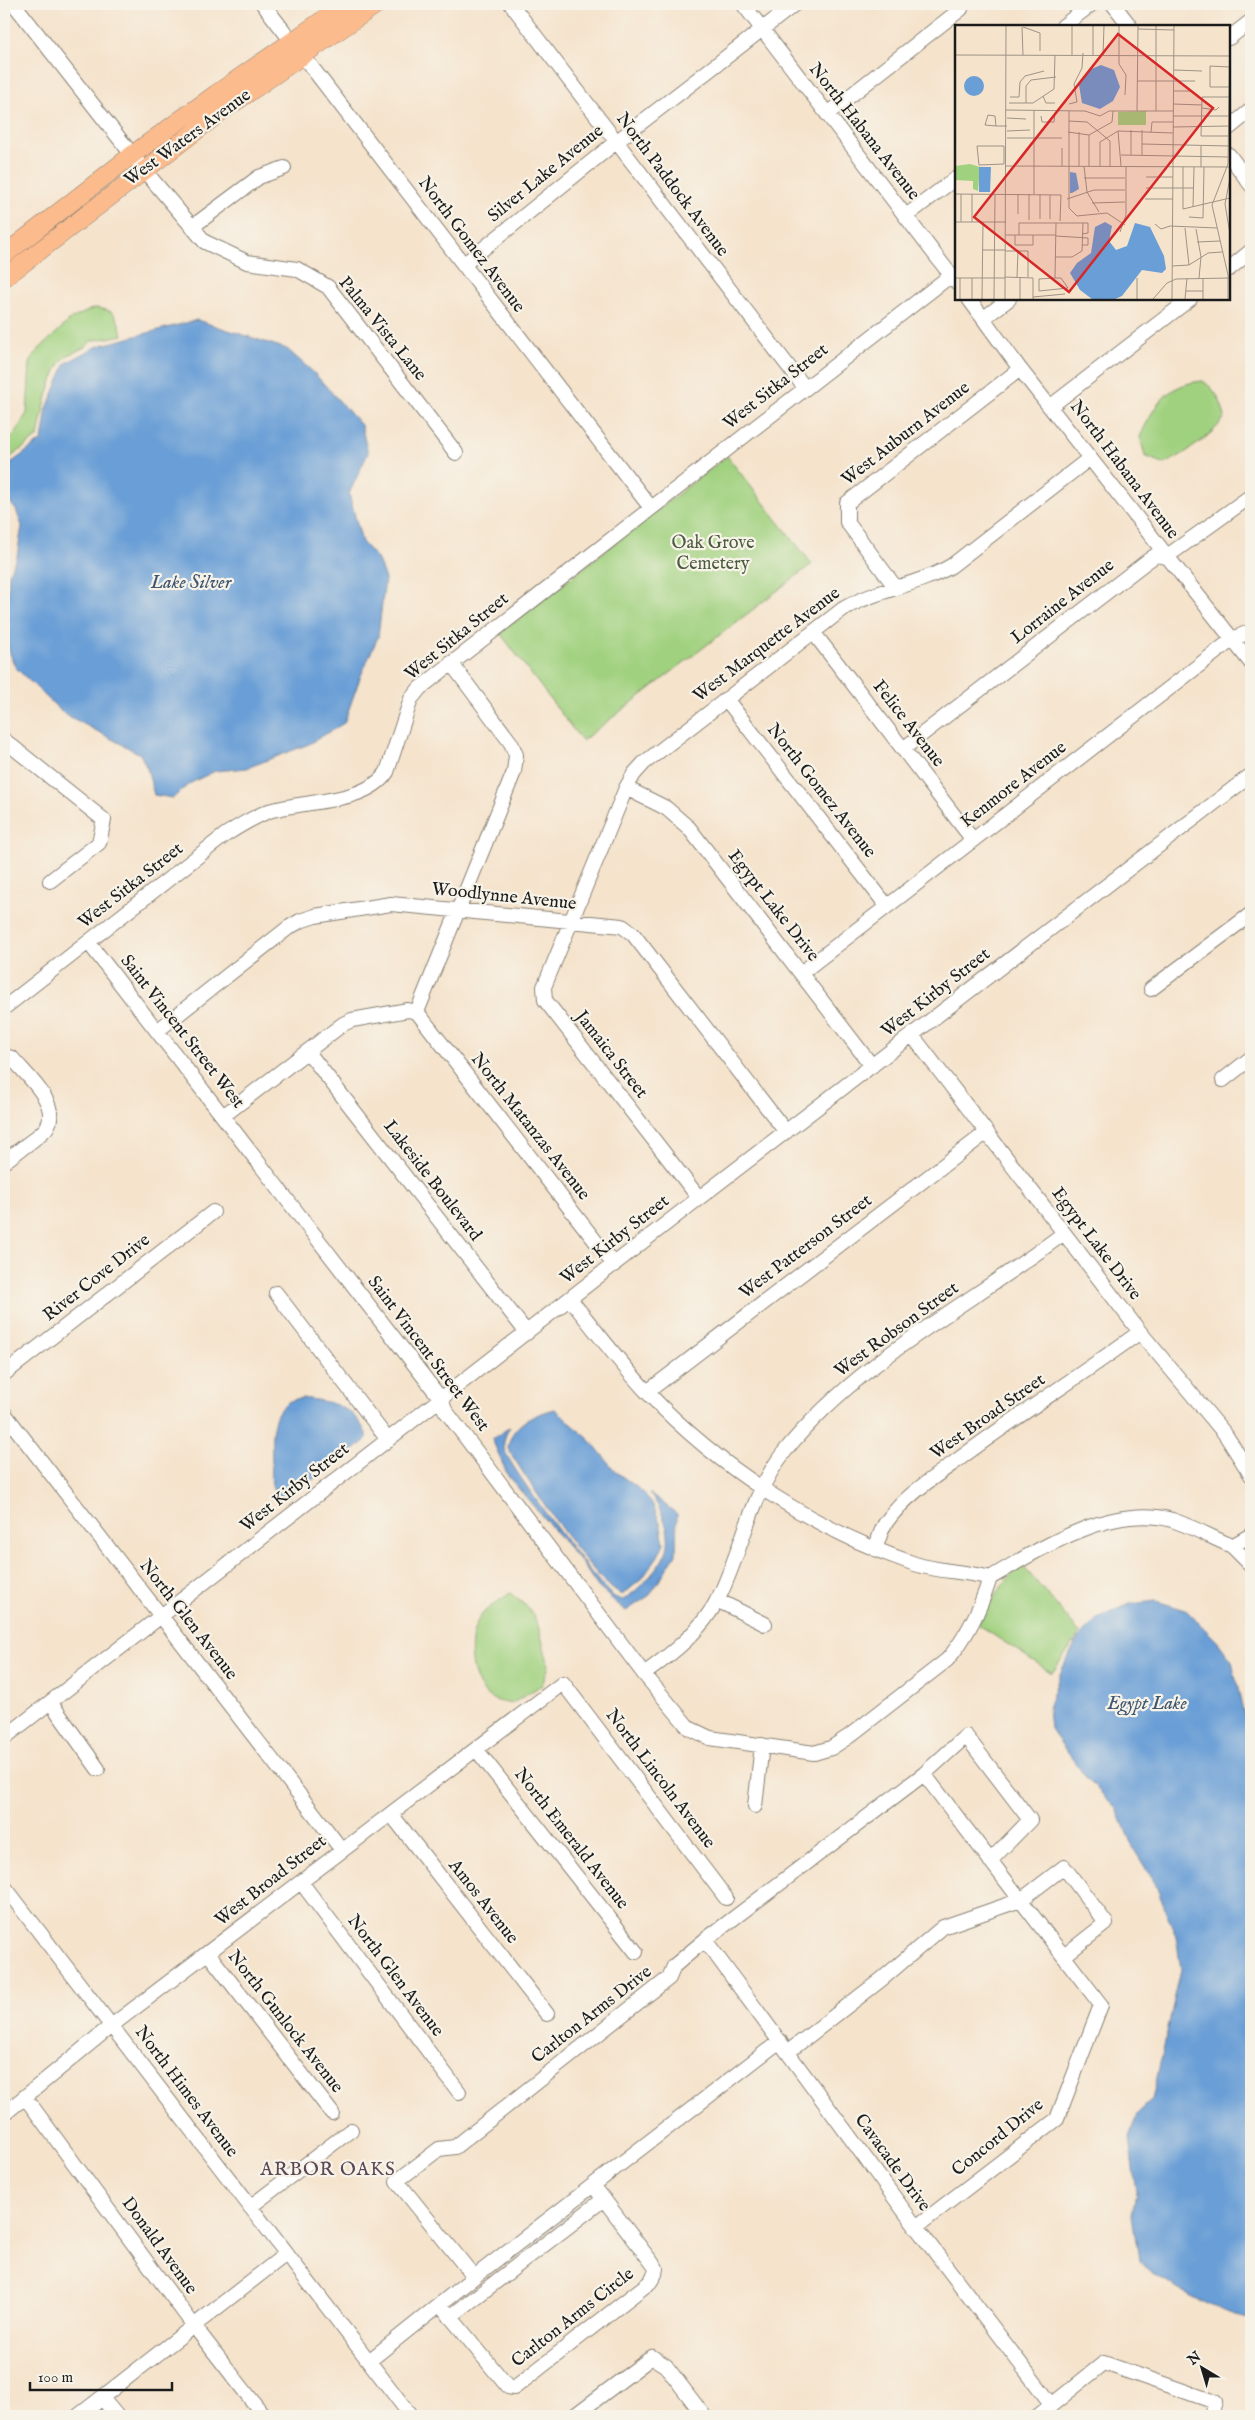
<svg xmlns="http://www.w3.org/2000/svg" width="1255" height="2420" viewBox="0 0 1255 2420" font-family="'IM FELL English',serif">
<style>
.green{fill:#a0d17f;stroke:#5e764e}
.water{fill:#699ed6;stroke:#425d79}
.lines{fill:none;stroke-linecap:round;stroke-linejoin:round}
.minor-casing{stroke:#888074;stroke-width:16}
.major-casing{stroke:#888074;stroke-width:19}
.minor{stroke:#fff;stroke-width:14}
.major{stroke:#fbbb8d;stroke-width:18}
.labels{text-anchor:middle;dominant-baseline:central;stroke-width:4.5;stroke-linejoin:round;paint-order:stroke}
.street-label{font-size:18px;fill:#1c1c1c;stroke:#f7f3e8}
.park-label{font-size:18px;fill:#4a5b3f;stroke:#f7f3e8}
.water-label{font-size:19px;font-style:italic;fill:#3f5670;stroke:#f7f3e8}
.neighbourhood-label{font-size:19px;letter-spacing:1px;fill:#5b4755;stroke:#f7f3e8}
.inset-road{fill:none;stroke:#9e9386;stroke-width:1}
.view{fill:#d62828;fill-opacity:0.15;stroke:#d62828;stroke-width:2.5}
.inset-edge{fill:none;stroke:#1c1c1c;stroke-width:2.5}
</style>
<rect width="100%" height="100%" fill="#f7f3e8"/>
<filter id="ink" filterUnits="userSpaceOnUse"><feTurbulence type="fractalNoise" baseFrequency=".02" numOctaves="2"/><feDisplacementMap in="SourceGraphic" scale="10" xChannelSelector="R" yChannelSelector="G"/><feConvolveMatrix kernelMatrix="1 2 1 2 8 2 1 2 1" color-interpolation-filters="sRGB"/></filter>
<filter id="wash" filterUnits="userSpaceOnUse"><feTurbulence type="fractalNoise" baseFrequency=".0096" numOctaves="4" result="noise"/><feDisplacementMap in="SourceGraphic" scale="20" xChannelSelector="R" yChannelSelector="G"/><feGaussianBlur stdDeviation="1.12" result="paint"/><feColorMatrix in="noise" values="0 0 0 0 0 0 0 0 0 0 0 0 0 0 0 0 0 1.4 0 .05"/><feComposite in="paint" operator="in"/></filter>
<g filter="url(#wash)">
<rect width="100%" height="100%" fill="#f5e3cc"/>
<path class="green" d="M94,308C117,310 115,314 123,335L91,341C85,351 70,351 63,360C51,372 41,419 38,437L4,462V442L14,435L27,413L30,364L34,354L71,319Z
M1203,381C1217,391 1221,401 1225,417C1212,436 1184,455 1164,464L1145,456L1140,437C1154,406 1166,384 1203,381Z
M727,456L812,564L582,741L500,633Z
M1022,1565L1080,1633L1052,1673L978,1625C990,1602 1002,1582 1022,1565Z
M510,1593L530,1609L539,1629L549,1666L542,1685L511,1704C504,1702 494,1701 489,1697C469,1681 466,1638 480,1617C486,1608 501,1600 510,1593Z"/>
<path class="water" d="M197,320L287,349L314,373L361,425L368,453L349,494L362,542L378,560L385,579L378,637L361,675L344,723L309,744L247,768L215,771L189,784L173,798L154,795L147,768L140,754L63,713L15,667L9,651L6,629L9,573L17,556L22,526L16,510L4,495V468L42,440L47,408L66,363L98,346Z
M302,1398C334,1402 355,1406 368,1438L346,1457L285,1498C280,1496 276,1495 273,1489C270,1481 272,1470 272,1462C271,1436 269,1401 302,1398Z
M555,1409L591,1441L615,1471L643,1492L652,1503L660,1522L664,1543L658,1556L642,1579L622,1595C595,1584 526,1478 508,1449C510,1424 533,1415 555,1409Z
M510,1427C506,1434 503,1440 504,1448C506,1463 598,1586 613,1596C616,1598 620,1599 623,1600C638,1591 667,1562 668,1544C670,1527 659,1506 650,1493L677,1514L676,1554L650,1595L626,1611L598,1587L581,1562L508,1476L492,1439Z
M1156,1601L1186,1610L1218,1642L1232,1661L1247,1730L1251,1738V2319C1210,2308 1171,2290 1139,2261L1132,2216L1136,2192L1129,2137L1137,2114L1152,2100L1181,1969L1176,1937L1155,1883L1133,1848L1117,1809L1088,1780L1050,1729L1048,1708L1062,1669L1078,1638L1097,1619L1130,1604Z"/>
</g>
<g filter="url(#ink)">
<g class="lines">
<defs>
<path id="minor" d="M14,4L144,170L205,242L247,262L297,269L328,287L456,453
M263,4L651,508
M511,4L805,388
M743,4L956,282
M1113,4L1130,26
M1063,26L1092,4
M1229,38L1251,21
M827,114L961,9
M1229,128L1251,110
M1229,155L1251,185
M906,216L956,178
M192,227L259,177L284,168
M463,265L616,142L795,4
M1229,269L1251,251
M969,299L1020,369L1251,663
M984,318L1009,299
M1051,406L1190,299
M896,588L847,522V503L1020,369
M813,632L973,840
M726,699L887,906
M4,740L104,820L99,843L50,881
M903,749L1146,562L1156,555L1166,557L1251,496
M626,788L666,808L689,828L872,1066
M89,943L441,1399L445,1410L644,1674L689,1728L710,1738L814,1753L831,1748L848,1737L947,1660C967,1637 981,1607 990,1578C1039,1549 1112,1503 1172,1520C1193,1527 1213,1538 1232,1546L1251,1535
M801,973L1233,639L1251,631
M1151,989L1251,914
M4,1008L225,835C239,826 254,817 269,811C304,800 366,804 387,772L411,699L420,688L950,276
M417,1012L614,1265
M157,1031L288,928L300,921L315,916L391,904L622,926L633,934L786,1132
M912,1035L1140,1332L1225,1434L1251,1475
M308,1052L527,1333
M4,1056L12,1058C26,1075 61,1104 47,1127C41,1136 13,1154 4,1162
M1223,1080L1251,1058
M223,1116L343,1024L352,1020L408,1010L417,1012L514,772L516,755L511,743L451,663
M699,1198L545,1000L544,987L626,788L634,774L644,763L843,609C877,589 917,586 951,566L1090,458
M276,1293L388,1440
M570,1299C595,1330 620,1363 647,1392C720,1469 815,1530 915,1564C940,1572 965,1571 990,1578
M4,1374L213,1212
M647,1392L987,1132
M4,1413L342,1850
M1232,1546L1251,1565
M875,1549C879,1540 881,1528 887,1521C905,1496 934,1477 959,1459C1018,1415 1080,1376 1140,1332
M717,1600L765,1624
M644,1674C673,1653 701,1631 718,1599C742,1551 751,1493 785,1451C860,1358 971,1304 1064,1233
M51,1703L98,1769
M4,1738L699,1198L1251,775
M476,1749L636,1952
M755,1806L762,1745
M391,1814L547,2014
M301,1882L459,2092
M4,1886L411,2416
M705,1940L916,2227L1052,2405
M208,1953L332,2113
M788,2052L882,1979L943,1927L1021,1900L1064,1867L1106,1923L1064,1956
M25,2097L194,2326L264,2416
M4,2114L111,2026L563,1683L726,1898
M250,2207L351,2130
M916,2227L1057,2119L1101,2005L924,1774
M474,2277L780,2041
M440,2304L508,2387L514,2388L650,2282L655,2274L656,2268L593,2185
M450,2317L604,2199
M369,2361L474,2277L397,2181L439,2149L455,2147L669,1978L674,1966L705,1940L924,1774L966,1736L1030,1820L990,1861
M102,2398L117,2416
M78,2416L286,2254
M574,2416L652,2357L666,2366L704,2416
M1038,2416L1104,2363L1215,2402L1211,2416"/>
<path id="major" d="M4,255L132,155L216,94L346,4
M4,278L222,111L377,4"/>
</defs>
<use href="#minor" class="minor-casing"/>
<use href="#major" class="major-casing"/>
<use href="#minor" class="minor"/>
<use href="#major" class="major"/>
</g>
</g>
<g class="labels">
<g class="street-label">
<text transform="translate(864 132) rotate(52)">North Habana Avenue</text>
<text transform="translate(188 138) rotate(-36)">West Waters Avenue</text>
<text transform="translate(546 174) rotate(-39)">Silver Lake Avenue</text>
<text transform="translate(672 185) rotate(53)">North Paddock Avenue</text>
<text transform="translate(471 245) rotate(53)">North Gomez Avenue</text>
<text transform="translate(382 329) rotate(51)">Palma Vista Lane</text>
<text transform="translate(776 387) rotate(-38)">West Sitka Street</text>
<text transform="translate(906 434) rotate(-38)">West Auburn Avenue</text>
<text transform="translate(1124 470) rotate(53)">North Habana Avenue</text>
<text transform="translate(1063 602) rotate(-38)">Lorraine Avenue</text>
<text transform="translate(457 637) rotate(-39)">West Sitka Street</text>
<text transform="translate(767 645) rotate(-37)">West Marquette Avenue</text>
<text transform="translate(908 724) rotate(52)">Felice Avenue</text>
<text transform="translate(1014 785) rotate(-38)">Kenmore Avenue</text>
<text transform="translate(821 791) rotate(52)">North Gomez Avenue</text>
<text transform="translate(131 886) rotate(-38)">West Sitka Street</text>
<text transform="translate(504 897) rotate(6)">Woodlynne Avenue</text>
<text transform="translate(773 906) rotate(52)">Egypt Lake Drive</text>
<text transform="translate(936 993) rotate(-38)">West Kirby Street</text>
<text transform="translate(182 1032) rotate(52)">Saint Vincent Street West</text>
<text transform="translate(611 1055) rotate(52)">Jamaica Street</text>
<text transform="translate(530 1127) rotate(52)">North Matanzas Avenue</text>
<text transform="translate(432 1181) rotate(52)">Lakeside Boulevard</text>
<text transform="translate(615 1240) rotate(-38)">West Kirby Street</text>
<text transform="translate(1096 1244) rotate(53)">Egypt Lake Drive</text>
<text transform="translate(806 1247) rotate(-37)">West Patterson Street</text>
<text transform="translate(97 1278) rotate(-38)">River Cove Drive</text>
<text transform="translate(897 1330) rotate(-36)">West Robson Street</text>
<text transform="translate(428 1354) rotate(53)">Saint Vincent Street West</text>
<text transform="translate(988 1417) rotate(-35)">West Broad Street</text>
<text transform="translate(295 1488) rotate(-38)">West Kirby Street</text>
<text transform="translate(188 1620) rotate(52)">North Glen Avenue</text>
<text transform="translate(660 1779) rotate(53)">North Lincoln Avenue</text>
<text transform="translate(571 1839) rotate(52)">North Emerald Avenue</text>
<text transform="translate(271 1881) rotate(-38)">West Broad Street</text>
<text transform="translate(483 1902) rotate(52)">Amos Avenue</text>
<text transform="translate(395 1976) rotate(53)">North Glen Avenue</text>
<text transform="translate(592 2015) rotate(-38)">Carlton Arms Drive</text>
<text transform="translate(285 2022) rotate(52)">North Gunlock Avenue</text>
<text transform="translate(186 2092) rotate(53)">North Himes Avenue</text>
<text transform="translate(998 2138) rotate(-39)">Concord Drive</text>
<text transform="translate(892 2163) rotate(54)">Cavacade Drive</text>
<text transform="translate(159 2246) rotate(54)">Donald Avenue</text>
<text transform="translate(573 2318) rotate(-38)">Carlton Arms Circle</text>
</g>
<g class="park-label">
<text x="713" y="543">Oak Grove<tspan x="713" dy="21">Cemetery</tspan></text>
</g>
<g class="water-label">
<text x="191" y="583">Lake Silver</text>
<text x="1147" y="1704">Egypt Lake</text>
</g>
<g class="neighbourhood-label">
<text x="328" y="2170">ARBOR OAKS</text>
</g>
</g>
<g transform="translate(955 25)">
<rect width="275" height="275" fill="#f5e3cc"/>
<path d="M191,86V100H163V87ZM15,139L25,142L23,166L18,164V156L0,155V141Z" fill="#a0d17f"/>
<path d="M146,40L159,45L165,62L158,76L145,84L127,78L124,60L134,45ZM9 61a10 10 0 1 1 20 0a10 10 0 1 1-20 0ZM24,142H36L35,167H24ZM115,147L121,148L124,164L117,168H115ZM150,197L157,201L154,216L161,225L172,221L180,198L195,202L209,231L211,244L207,248L187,245L167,271L160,274H137L125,265L115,248L122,238L136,228L140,202Z" fill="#699ed6"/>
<path class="inset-road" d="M138,1V30M164,1V39L171,50L170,70M67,2L68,30M68,2L85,8V26M183,4L219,5M0,30L275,31M117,30V1M148,30L149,1M219,45L247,46M182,56H240M274,62H255V41L274,42M219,66H235M88,71L91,78H100M55,72H64L65,57L70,51L89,46M54,78H71V61L76,55L101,52M71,78H78L99,64L100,30M114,79L122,77L119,59L127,43L128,28M218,79L247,80M247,83L261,85L264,82M51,85L130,86L145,91L154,86H218M114,86V183L122,191L152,188L170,200M182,86L183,1M201,86V1M86,91L87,97H99L100,88M218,91H274M52,93L71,94M114,96L132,97L155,116V141M41,101L40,91L33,90L30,100L41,101H52M218,102L274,101M52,106L75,105M163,106L166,141M113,107L134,110L157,97L158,86M124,107V141M196,107L197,97H218M274,111H246L247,72H275M52,113H107M187,119L274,121M22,121H49V139L24,140ZM166,130L273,132M176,130V105M187,130V105M51,141L275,142M107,141V123M129,141L132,167L144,187M134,141V110M145,141V117L163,106L218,108M228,142V184L275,173M246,142V121M191,152H218M129,153H170M275,153L270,179L275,209M191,163H238M0,169L106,170L105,196M17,169V197M79,169V85M95,170V194M112,174L139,165H170M190,174H218M137,178L170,177M238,182L239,142M63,189V169M234,192L248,193L249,142M85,194V169M74,195V169M0,197H51M6,197V169M200,199L206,204L215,201L262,203M230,203L234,240M241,204L246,232L244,253M165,207L171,190V141M51,210H64V198H133V208L127,209M60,210V220H78V210M64,210H101M101,211L133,213V220H127M242,217L265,216M28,225H51M51,226H73V252M100,232H117L127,226L128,198M217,241L234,240L253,228L267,227M50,252L78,253V274M62,252L63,226M0,253H50M5,253V274M100,253H106L113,263L84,266V254ZM100,253L101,198M182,253V274M231,266H248M78,272L110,269M17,274V253M27,274L28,197M39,274L40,169M50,274L51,1M65,274V252M198,274L212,258L221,254L275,253M217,274L219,1M230,274L232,253M248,274V253M273,274V250L257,180L273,139L275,1"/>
<path class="view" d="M163,9L258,83L114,267L19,192Z"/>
<rect width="275" height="275" class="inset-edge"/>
</g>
<rect width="1255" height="2420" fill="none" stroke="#f7f3e8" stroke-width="20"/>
<g transform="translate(1202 2368) rotate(322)" stroke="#f7f3e8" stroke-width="4" paint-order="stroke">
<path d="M0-4L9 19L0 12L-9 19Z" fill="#1c1c1c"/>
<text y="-8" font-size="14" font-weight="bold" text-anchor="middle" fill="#1c1c1c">N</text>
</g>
<path d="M30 2382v8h142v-8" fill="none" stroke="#1c1c1c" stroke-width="2.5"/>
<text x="38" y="2382" font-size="15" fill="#1c1c1c" stroke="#f7f3e8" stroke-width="4" paint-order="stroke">100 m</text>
</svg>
